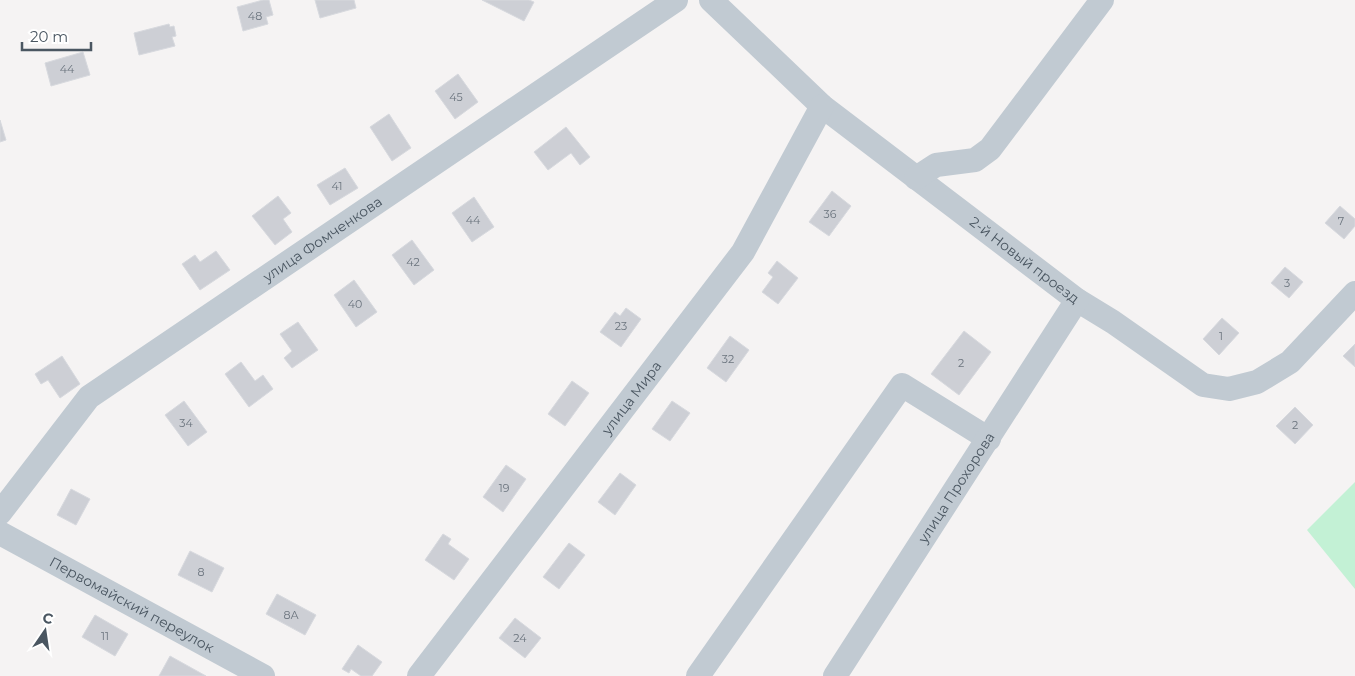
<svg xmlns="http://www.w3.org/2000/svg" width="1355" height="676" viewBox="0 0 1355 676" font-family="Montserrat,sans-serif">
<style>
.green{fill:#c3f1d5}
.building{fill:#cdcfd5;stroke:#d7d9de}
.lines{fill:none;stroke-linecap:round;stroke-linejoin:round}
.minor{stroke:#c1cad2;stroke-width:24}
.labels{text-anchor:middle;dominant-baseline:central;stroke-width:5;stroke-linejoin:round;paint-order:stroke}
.number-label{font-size:11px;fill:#6b747e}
.street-label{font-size:14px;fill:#4a5661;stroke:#fff}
</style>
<rect width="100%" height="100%" fill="#f5f3f3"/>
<path class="green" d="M1355,482V589L1307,530Z"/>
<path class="building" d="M263,0H269L273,15L266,17L268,24L243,31L237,7Z
M315,0H354L356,8L320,18Z
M482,0H529L534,2L524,21Z
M169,24L170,27L174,26L176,36L172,37L175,46L139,55L134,33Z
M83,52L90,75L51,86L45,63Z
M458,74L478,102L455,119L435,91Z
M389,114L411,148L392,161L370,127Z
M0,120L6,140L0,142Z
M566,127L590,157L580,165L571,153L548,170L534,152Z
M345,168L358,188L330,205L317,185Z
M832,191L851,206L829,236L809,222Z
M278,196L291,213L283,219L292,232L275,245L252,216Z
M474,197L494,227L472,242L452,213Z
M1340,206L1355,219V226L1344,239L1325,223Z
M412,240L434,270L414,285L392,255Z
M216,251L230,270L200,290L182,264L195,255L200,262Z
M777,261L798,278L778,304L762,292L773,277L768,273Z
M1285,267L1303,282L1289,298L1271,283Z
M354,280L377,312L356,327L334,295Z
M626,308L641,319L621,347L600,332L615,312L620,316Z
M1222,318L1239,333L1219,355L1203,339Z
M298,322L318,350L292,368L284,358L292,351L280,334Z
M964,331L991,352L959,395L931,374Z
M730,336L749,350L726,382L707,368Z
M1355,344V367L1343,356Z
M62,356L80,384L60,398L48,380L41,384L35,374Z
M241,362L255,381L263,375L273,389L249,407L225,374Z
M572,381L589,393L565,426L548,414Z
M184,401L207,432L188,446L165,415Z
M672,401L690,413L670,441L652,429Z
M1295,407L1313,425L1295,444L1276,426Z
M506,465L526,479L503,512L483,497Z
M620,473L636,485L615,515L598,502Z
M71,489L90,499L76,525L57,515Z
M443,534L451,539L448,544L469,559L454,580L425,560Z
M569,543L585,555L559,589L543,577Z
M190,551L224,568L212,592L178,575Z
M277,594L316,615L305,635L266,614Z
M95,615L128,634L115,656L82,637Z
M515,618L541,638L525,658L499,638Z
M358,645L382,662L372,676H361L351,669L349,673L342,669Z
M170,656L206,676H159Z"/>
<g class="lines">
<g class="minor">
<path id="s1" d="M711,0L822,106L1077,300L1113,322L1203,385L1229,389L1257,382L1290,362L1355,293"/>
<path d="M916,178L936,165L975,160L990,149L1102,0"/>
<path id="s2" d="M0,513L89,397L676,0"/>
<path id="s3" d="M0,533L263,676"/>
<path id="s4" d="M419,676L743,252L822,106"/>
<path d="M698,676L902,385L989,439"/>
<path id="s5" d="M835,676L1077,300"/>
</g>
</g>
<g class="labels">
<g class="number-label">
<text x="255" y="16">48</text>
<text x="67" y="69">44</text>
<text x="456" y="97">45</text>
<text x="337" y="186">41</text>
<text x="830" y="214">36</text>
<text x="473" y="220">44</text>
<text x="1341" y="221">7</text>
<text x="413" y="262">42</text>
<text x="1287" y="283">3</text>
<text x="355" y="304">40</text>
<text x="621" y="326">23</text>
<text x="1221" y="336">1</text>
<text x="728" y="359">32</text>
<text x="961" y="363">2</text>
<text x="186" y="423">34</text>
<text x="1295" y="425">2</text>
<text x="504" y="488">19</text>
<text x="201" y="572">8</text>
<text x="291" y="615">8А</text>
<text x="105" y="636">11</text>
<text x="520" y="638">24</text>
</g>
<g class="street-label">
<text stroke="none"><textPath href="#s2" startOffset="428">улица Фомченкова</textPath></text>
<text stroke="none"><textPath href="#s1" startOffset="408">2-й Новый проезд</textPath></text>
<text stroke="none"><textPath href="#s4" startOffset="350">улица Мира</textPath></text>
<text stroke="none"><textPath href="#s5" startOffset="224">улица Прохорова</textPath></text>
<text stroke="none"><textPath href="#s3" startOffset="150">Первомайский переулок</textPath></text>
</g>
</g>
<g transform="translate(45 631) rotate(13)" stroke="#ffffff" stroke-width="4" paint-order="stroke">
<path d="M0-4L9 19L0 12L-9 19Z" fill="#4a5661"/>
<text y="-8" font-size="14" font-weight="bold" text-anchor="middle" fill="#4a5661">С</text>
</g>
<path d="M22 42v8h69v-8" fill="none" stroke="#4a5661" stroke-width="2.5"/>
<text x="30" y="42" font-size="15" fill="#4a5661" stroke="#ffffff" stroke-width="4" paint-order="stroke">20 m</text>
</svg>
